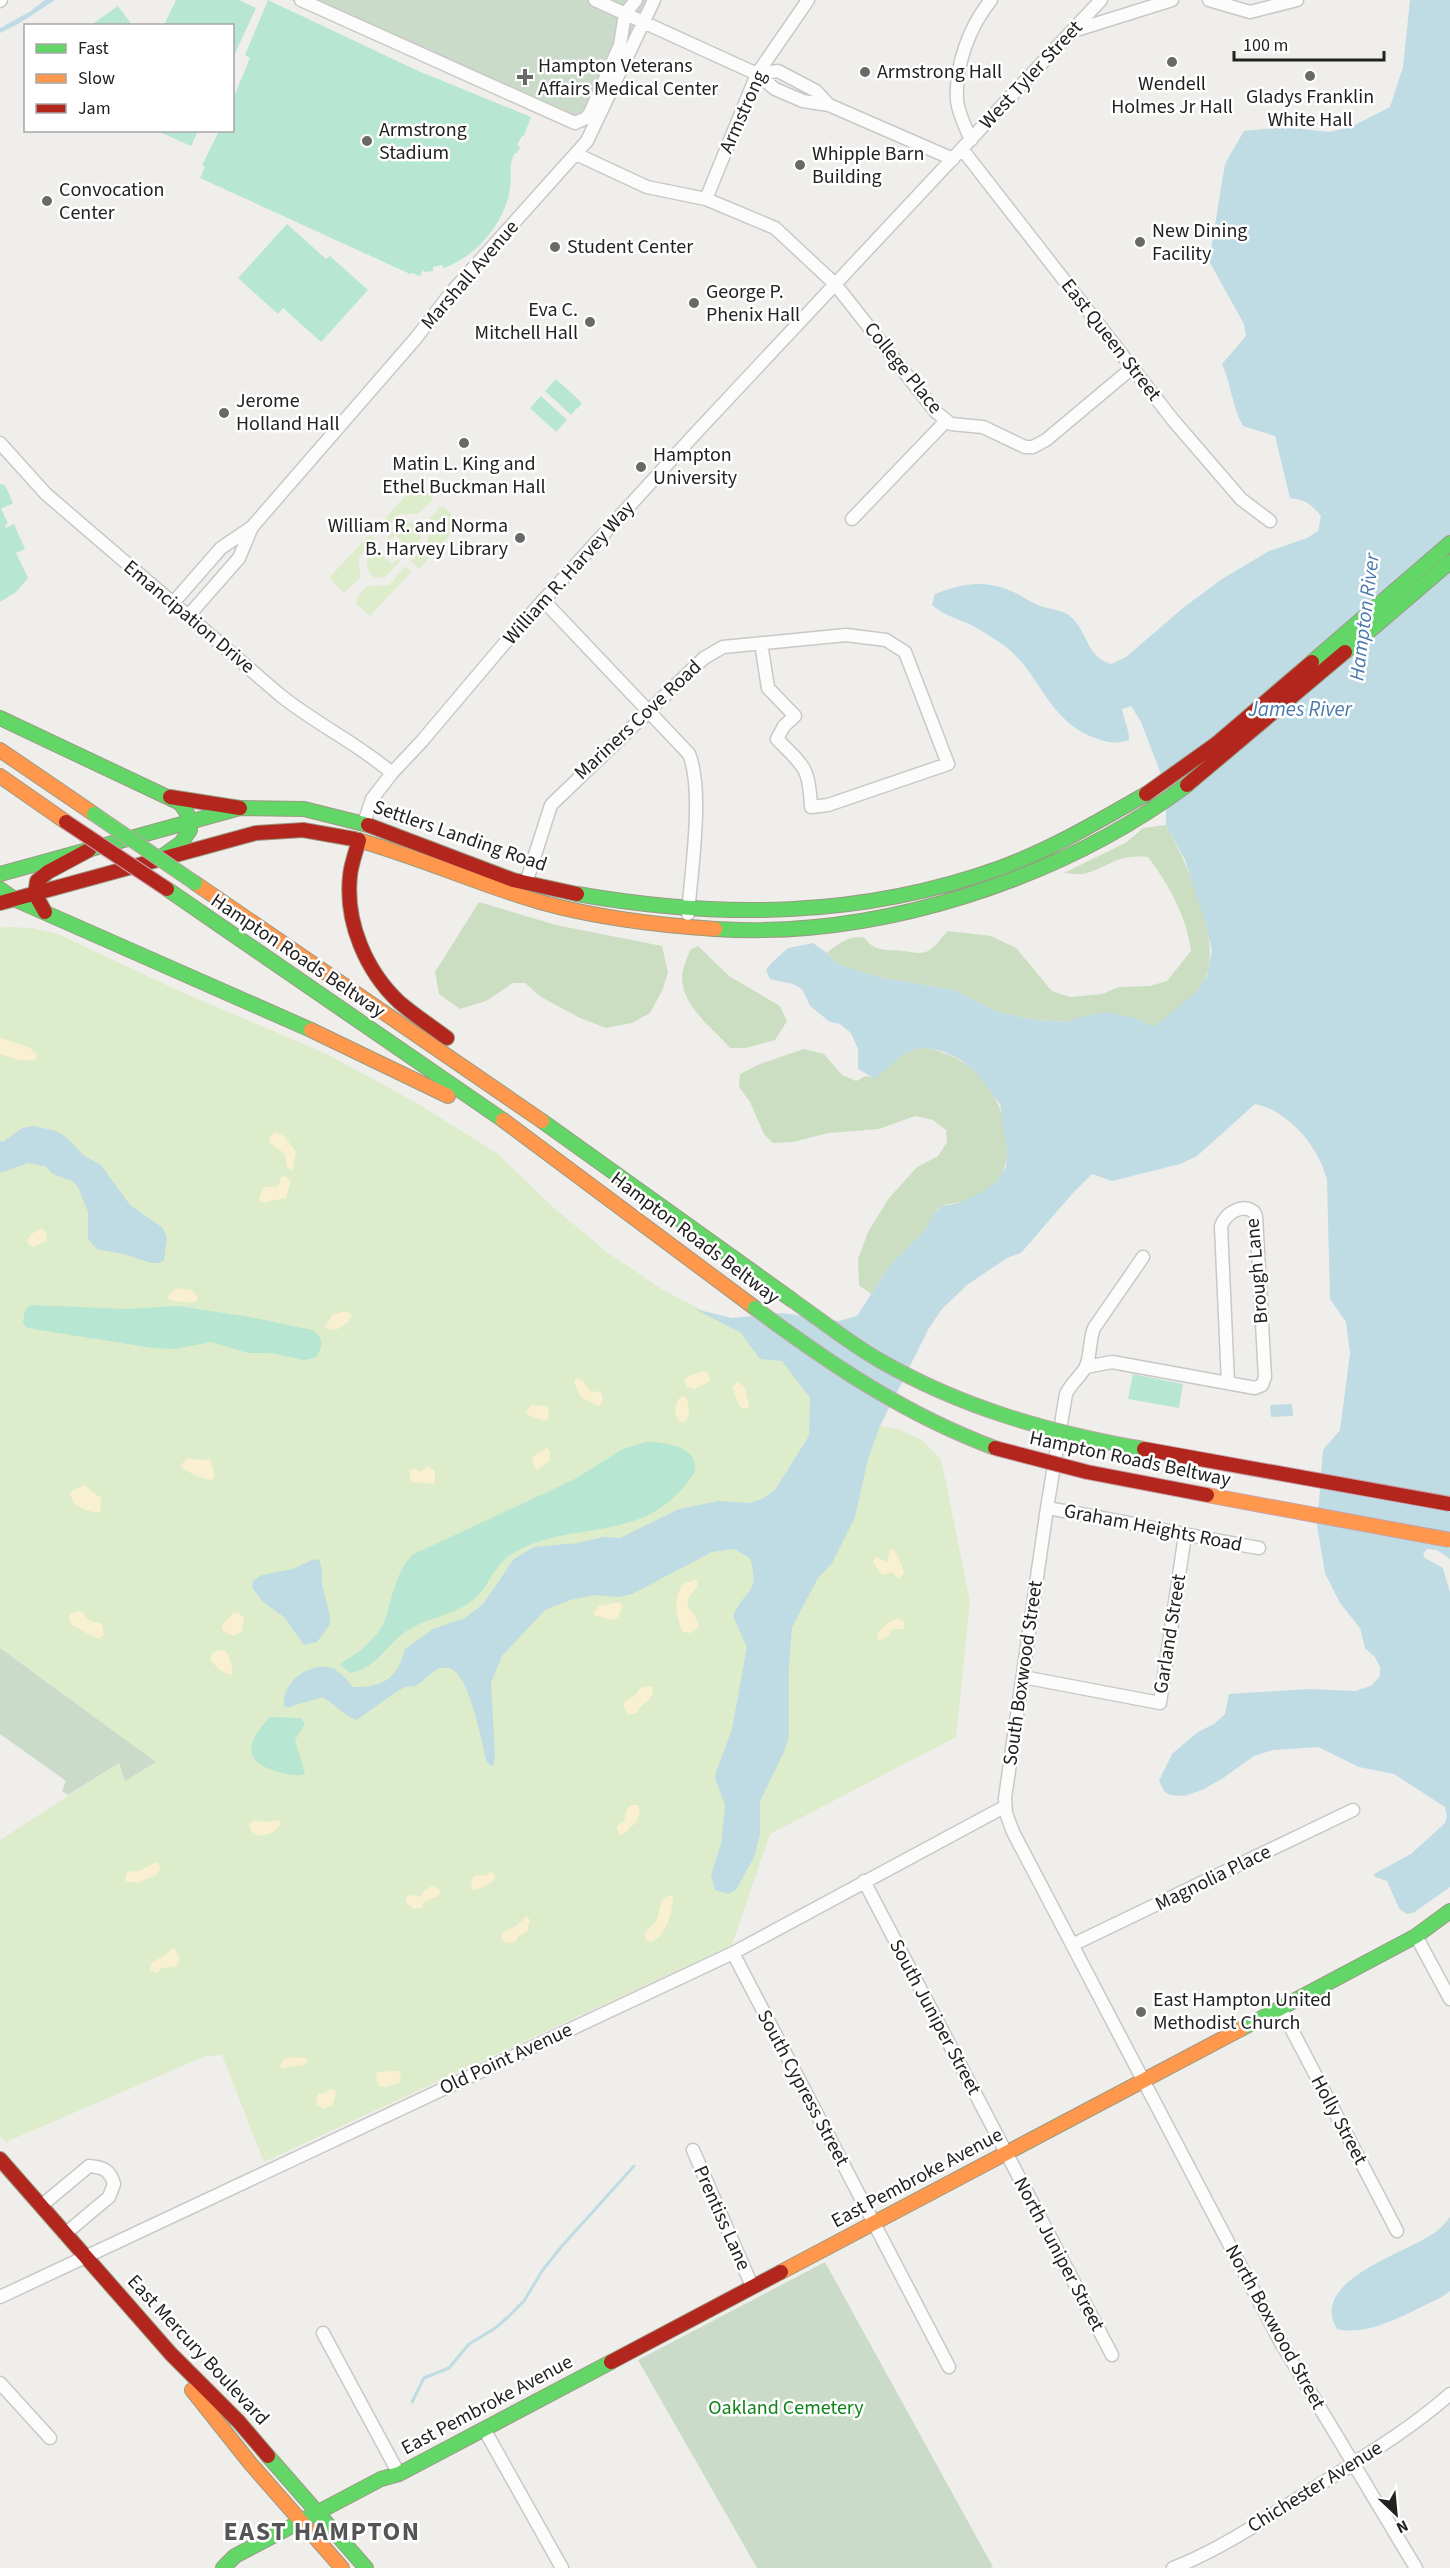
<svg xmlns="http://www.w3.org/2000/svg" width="1450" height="2568" viewBox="0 0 1450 2568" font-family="'Source Sans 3',sans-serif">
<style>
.grass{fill:#ddeccb}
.forest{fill:#cbdec1}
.sand{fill:#f8f0d0}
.cemetery{fill:#cadbca}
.pitch{fill:#b7e6d2}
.water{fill:#bfdbe3}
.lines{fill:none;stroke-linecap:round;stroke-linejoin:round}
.stream{stroke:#bfdbe3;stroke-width:3}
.street-casing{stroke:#c9c8c7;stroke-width:15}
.fast-casing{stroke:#999a82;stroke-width:16}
.slow-casing{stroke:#999a82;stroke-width:16}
.jam-casing{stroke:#999a82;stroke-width:16}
.street{stroke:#fdfcfc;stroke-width:12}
.fast{stroke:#63d668;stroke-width:14}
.slow{stroke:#ff974d;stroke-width:14}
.jam{stroke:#b3261e;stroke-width:14}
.fast-bridge-casing{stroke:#c5a2ac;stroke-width:16;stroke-linecap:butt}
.slow-bridge-casing{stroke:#c5a2ac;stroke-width:16;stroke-linecap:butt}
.jam-bridge-casing{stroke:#c5a2ac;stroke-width:16;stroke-linecap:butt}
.fast-bridge{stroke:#63d668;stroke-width:14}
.slow-bridge{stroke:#ff974d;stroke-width:14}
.jam-bridge{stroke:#b3261e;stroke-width:14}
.poi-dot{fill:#6a6968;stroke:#fff;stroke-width:2}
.labels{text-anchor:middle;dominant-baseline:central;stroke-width:5;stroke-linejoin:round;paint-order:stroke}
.poi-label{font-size:20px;fill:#222;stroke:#fff;text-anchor:start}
.street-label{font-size:20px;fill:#222;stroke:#fff}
.park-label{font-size:20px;fill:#0c8416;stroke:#fff}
.water-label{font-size:21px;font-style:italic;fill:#4a7aab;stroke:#fff}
.district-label{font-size:26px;font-weight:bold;letter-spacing:1.5px;fill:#555;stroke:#fff}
</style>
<rect width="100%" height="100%" fill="#f0eeeb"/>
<path class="grass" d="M417,483L432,496V501L418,514H399L381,533L376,528Z
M440,507H444L458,521L450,531L459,521L461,523L419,569L411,561L428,542L427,522Z
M402,522H412L420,529L421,539L405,556L403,553L408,547L395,535L389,541L387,538Z
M369,535L375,540L359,557L360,578L344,593L329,578Z
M379,552L392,564L398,559L400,561L385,577L375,578L367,570V560L369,557L373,559Z
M406,566L411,572L370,616L356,604V599L367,586L389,585Z
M7,927L33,928L58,934L177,990L327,1054L420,1105L498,1154L553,1207L608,1253L663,1290L735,1327L782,1360L810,1398L869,1455L880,1426L901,1430L922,1440L941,1459L970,1601L956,1737L770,1834L732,1945L264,2162L222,2055L206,2056L6,2142L0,2136V1840L119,1763L125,1781L156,1762L0,1648V928Z"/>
<path class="forest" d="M1166,825C1185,860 1222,938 1206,976C1198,998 1172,1013 1154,1027L1135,1018L1078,1017L1068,1022L1036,1020L997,1012L954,990L878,977L837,964L827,953C839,943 850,935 865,938C874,953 889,949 904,951C913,952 918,955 928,951C935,948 942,936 948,931L991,936L1016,948L1052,991L1070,997L1102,994L1119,987L1150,986L1167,981L1191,951C1187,917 1169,885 1148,857C1115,854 1111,867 1083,874C1078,875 1070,873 1064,873L1127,842L1143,828Z
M479,902L556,925L662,946L668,973L662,991L650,1013L632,1023L606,1028L580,1018L541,997L525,983H513L486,1001L460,1009L439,994L435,972Z
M698,946L729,976L780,1006L787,1021L775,1040L746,1048H730C713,1028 683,1008 682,978C682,969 687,959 690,950Z
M921,1047C974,1056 1003,1090 1007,1143C1008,1157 1006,1171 996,1182C987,1191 973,1198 961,1202C955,1204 948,1203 943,1206C932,1211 931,1223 924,1231C914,1243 902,1252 892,1264C884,1273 878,1284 871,1294L859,1285L858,1259L868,1232L889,1198L917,1167L938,1156L947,1142L946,1130L933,1120L915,1116L879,1129L828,1133L793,1142L773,1143L764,1134L750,1102L739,1087L740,1074L760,1064L804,1049L824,1054L842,1075L856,1081L866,1076L875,1078L905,1053Z"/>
<path class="sand" d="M2,1038L30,1048L36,1053L37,1058C29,1064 10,1058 0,1054V1039Z
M277,1132L285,1137L296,1152L292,1171L287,1167L285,1154L269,1142V1136Z
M285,1176L291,1181L286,1198L263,1203L260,1201L259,1197L264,1187L278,1186L281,1177Z
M41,1228L47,1234L46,1241L34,1247L29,1245L27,1241L30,1235Z
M177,1288L191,1290L197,1296V1301L187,1303L169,1300L168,1296Z
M347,1311L352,1316L348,1322L336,1330L324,1328L333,1314Z
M702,1371L708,1372L710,1381L695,1389L687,1387L684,1381L686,1377Z
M576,1378L583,1381L590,1391L601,1392L603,1401L598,1406L581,1397L574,1382Z
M737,1382L744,1386L749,1404L748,1408L743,1409L739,1405L732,1388Z
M685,1396C690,1403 690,1414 686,1421L682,1423C672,1415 675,1406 680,1397Z
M532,1405L546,1406L549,1411L548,1419L544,1421L528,1415L526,1411Z
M547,1448L550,1451V1460L537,1470C525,1457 539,1453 547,1448Z
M187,1458L199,1460L210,1459L215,1476L212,1480C201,1479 189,1473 180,1466Z
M428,1466L435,1471V1484L411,1482L409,1470L416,1469L420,1472Z
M84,1485L101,1498V1509L99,1513C86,1511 71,1507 70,1492Z
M890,1548C898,1551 902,1566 904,1573L899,1579L892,1572L882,1575L873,1563L874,1559L877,1557L887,1563Z
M693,1580H697V1587C676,1609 696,1608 699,1626C694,1633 691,1634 683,1632C676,1619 672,1595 684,1584C687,1582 690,1582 693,1580Z
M620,1602L623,1607L618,1617L613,1620L595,1616L593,1613L599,1606Z
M77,1611L82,1612L90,1621L102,1624L104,1635L99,1639C89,1636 82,1629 72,1625L69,1619L70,1614Z
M238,1612L244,1618L242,1632L233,1636L222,1630V1625L232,1614Z
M898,1618L904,1622V1629H892L888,1636L880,1641L877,1639C877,1630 889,1621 898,1618Z
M219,1650H224L229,1656L233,1672L231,1675C224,1674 213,1665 210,1659L213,1653Z
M652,1686C657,1698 643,1702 636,1713L628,1715L623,1704C628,1697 636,1697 640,1688Z
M631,1805H638L640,1811L636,1823L629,1828L627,1832L620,1835L616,1826L624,1821L627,1809Z
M254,1820L266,1822L280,1820L281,1824L273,1833L259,1836L251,1831L249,1825Z
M156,1862L161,1866L157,1875L137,1883L125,1881L127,1872L141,1870Z
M492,1872L496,1876C492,1884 480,1890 471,1890L472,1878L476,1875L484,1876Z
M432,1886L441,1890L439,1896L424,1902L422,1907L414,1909L405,1902L408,1895L421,1896L425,1890Z
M673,1895C673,1911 666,1939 650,1942L645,1938L644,1934L657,1920L661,1902L665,1897Z
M527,1916L530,1920L527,1932L519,1936L515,1942L505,1943L501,1938L502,1933L516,1926Z
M174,1947L180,1957L177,1966L160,1969L157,1973L150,1970L152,1962L164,1956Z
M291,2057L305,2058L308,2060L305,2065L282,2068L280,2066L284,2059Z
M399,2071L401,2078L399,2083L386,2087L379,2086L376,2079L377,2072Z
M331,2088L336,2091L333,2105L324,2109L316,2104L318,2094L326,2093Z"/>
<path class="cemetery" d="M291,0H649L591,127L578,128Z
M0,1648L156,1762L125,1781L119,1763L68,1795L62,1791L66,1781L0,1734Z
M825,2262L993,2567L991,2568H757L638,2360Z"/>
<path class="pitch" d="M176,0H239L256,8L233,58L232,26L164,25Z
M268,0L416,70L531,117L524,136H522L517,145L520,147L517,153H515C508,165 512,176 510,189C504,225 475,257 444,268L442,265L433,267V271L425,272L423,270L420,276L412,273L410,274L200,178L205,167L202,165L219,131L232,130L233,99L250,58L245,55Z
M118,6L132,25H91Z
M157,131L198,130V131L191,146Z
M287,224L326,259L330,256L368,290L321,342L283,308L278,314L238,278Z
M556,379L582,403L571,415L545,391Z
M541,396L567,420L556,432L530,408Z
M0,484L5,485L13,503L1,509L8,523L5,525L6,528L14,524L25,549L16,553L28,578L16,592L0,602Z
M30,1305L126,1309L178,1306L250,1317L312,1330C325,1337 323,1348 315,1358L304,1360L270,1353H248L211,1342L175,1349L153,1348L27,1328L23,1323L25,1310Z
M1133,1374L1183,1384L1179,1408L1128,1399Z
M649,1441C664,1444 692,1445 695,1464C697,1472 690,1478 686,1484C640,1543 572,1520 515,1552C493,1564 491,1585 474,1599C455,1615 429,1617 408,1630C387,1643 377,1669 350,1673L340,1664C359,1653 381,1636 387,1614C393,1592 397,1572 412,1555L573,1480L623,1449Z
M270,1717L301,1718L305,1724L295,1740L305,1774C297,1777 291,1774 282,1773C241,1763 245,1743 270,1717Z"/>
<path class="water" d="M45,0H55L20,23L0,33V28L31,11Z
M1410,0H1450V1559L1437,1550L1427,1549L1423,1554L1425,1558L1443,1568L1450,1593V1887L1413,1913L1406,1914L1399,1908L1387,1881L1375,1877L1374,1874L1411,1854L1445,1823L1447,1816L1445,1807L1394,1774L1359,1767L1318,1747L1273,1750L1254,1756L1223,1778L1204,1789L1185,1796L1170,1795L1164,1791L1159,1781L1172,1754L1198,1732L1214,1724L1225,1714L1229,1694L1309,1689L1355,1691L1371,1686L1380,1676V1667L1375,1657L1365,1648L1360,1628L1340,1603L1325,1573L1317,1526L1323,1450L1340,1430L1350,1353L1346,1322L1330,1299L1327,1180C1319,1147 1289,1111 1255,1104L1197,1156L1180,1164L1112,1181L1092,1174L1072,1194L1021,1253L1007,1258L967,1285L942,1309L929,1328L880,1426L868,1459L855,1517L832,1563L818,1578L792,1627L789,1666V1736L784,1752L760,1801V1834L754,1857L736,1890L728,1894L715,1890L711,1875L721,1844L725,1805L715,1778L716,1772L732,1729L747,1647L733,1616C745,1588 761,1594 750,1558L734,1549L712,1552L632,1594L619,1597L594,1595L570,1600L545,1610L502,1656L491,1683L495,1756L493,1766L487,1763C482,1744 470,1676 451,1669C434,1663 428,1680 415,1686C415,1686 407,1687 406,1687C396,1690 368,1713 356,1720C343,1715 335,1704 322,1697C310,1702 300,1702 288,1708L284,1706C282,1683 306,1664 328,1667C338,1668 347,1680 353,1687C383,1688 398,1678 405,1649L433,1629L465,1618L483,1604L514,1559L534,1547L578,1543L604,1537L620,1538L679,1509L719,1501L750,1503L764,1498L775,1490L809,1436L810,1398L782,1361L760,1359L741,1333L695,1309L732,1318L782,1313L839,1321L857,1316L890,1265L926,1229L933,1214L943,1206L959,1203L983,1192L997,1181L1006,1167L1007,1152L1000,1104L976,1072L961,1060L942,1051L921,1047L905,1053L875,1079L858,1069V1049L851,1033L840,1024L830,1022L810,1006L802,989L793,984L770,979L766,970C772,961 780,956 788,948L813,943L827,953L837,964L878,977L954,990L997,1012L1036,1020L1068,1022L1078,1017L1106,1012L1135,1018L1154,1027L1197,991L1207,976L1212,951L1206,925L1185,860L1166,825V787L1141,722L1131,706L1122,709C1124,721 1129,729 1129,740C1117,744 1109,743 1098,739C1048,723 1042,675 1005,646C995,639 984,632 973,626C960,619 944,616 932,605L935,594C961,584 984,579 1011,591C1021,595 1030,602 1040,606C1052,610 1064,609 1073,619C1088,634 1087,657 1111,664L1126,657L1183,608L1222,579L1269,551L1307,538L1318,531L1321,516C1311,504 1306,500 1290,498L1275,436L1243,426C1232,406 1231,384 1222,364L1246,336L1244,324L1209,261L1225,164L1244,131L1284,127L1329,132L1351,127L1390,107L1403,67Z
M34,1126L56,1131L67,1138L83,1155L101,1165L130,1205L163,1228L167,1238L164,1260L159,1263H151L127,1255L97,1249L88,1239V1212L78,1187L72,1181L53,1174L45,1166L28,1163L0,1173V1141L3,1142L22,1128Z
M1292,1404L1293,1416L1271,1417L1270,1405Z
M314,1559L319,1560C324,1569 320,1580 323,1589C326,1601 330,1611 330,1624L317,1642L304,1645L284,1617L263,1602L252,1587L253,1581L262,1575L293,1569Z
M1450,2217V2291L1442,2297C1410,2311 1372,2337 1337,2329C1307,2280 1410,2252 1437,2231C1442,2227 1446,2222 1450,2217Z"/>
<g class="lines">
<path class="stream" d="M412,2402L424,2378L449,2368L469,2344L494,2329L508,2317L524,2301L542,2271L562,2246L634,2166"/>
<defs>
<path id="street" d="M301,0L575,123L586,118L590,113L620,45L625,14L636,0
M595,0L757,74L775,89L803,101L829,105L953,159
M1209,0L1250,12L1297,0
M0,1L1,0
M1073,31L1172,0
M757,74L778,71L816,91L829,105
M971,140C966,128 958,113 957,100C955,66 969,27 991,0
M962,149L1173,420L1241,499L1270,521
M576,154L647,187L706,199L775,228L835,284L936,412L951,424L983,427L1025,447H1033L1046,440L1132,368
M706,199L757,74L808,0
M0,443L46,494L280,695C316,724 357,743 392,773
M852,519L946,421
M543,600L689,754C704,791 691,872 688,914
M173,603L221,548L252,527L416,338L450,294L587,141L654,0
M189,615L239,558L252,527
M364,823L372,799L392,773L422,741L510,637L693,436L1101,0
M526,883L551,805L704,658L723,647L846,635L886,640L905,652L948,764L828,805L811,807C809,766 804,767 777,739L784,726L795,716L768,688L761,643
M1143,1257L1094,1328C1089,1340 1091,1356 1086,1366C1083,1374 1071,1383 1066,1394L1047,1508L1005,1798L1006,1813L1013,1832L1281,2343L1416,2568
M1086,1367L1112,1362L1255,1388L1262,1385L1265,1377L1256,1216L1254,1212C1242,1203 1226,1213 1221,1226L1228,1383
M1047,1508C1118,1520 1188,1536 1259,1548
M1023,1677L1160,1703L1185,1535
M864,1881L1112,2355
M1416,1936L1450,1999
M1072,1945L1353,1810
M733,1953L949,2367
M1281,2009L1397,2231
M693,2150L752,2286
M41,2206L89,2166C103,2167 110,2170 114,2184L109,2197L65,2234
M0,2297L733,1953L1004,1807
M323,2333L399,2474
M0,2383L50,2438
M484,2429L562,2568
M1173,2568C1222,2549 1266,2518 1310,2491C1358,2460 1407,2432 1450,2394"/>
<path id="fast" d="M1345,652L1450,562
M1312,662L1450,543
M0,718L180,803L187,813L190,830L181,843L157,860
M0,874L240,808L304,809L368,825
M0,889L14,899L311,1030
M167,889L503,1120
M577,894C720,919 861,918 1000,868C1052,849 1099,821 1146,794
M715,929C877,939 1057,881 1187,785
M542,1121L792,1300
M1241,2029L1416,1936L1450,1911
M268,2456L366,2568
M223,2568L235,2556L381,2479L399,2474L611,2362"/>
<path id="slow" d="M0,750L94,814
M0,776L66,822
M354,839C417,856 477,884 540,902C597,918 656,925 715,929
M195,883L542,1121
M311,1030L448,1096
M503,1120L755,1308
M781,2272L1241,2029
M192,2390L250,2463L342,2568"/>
<path id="jam" d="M1187,785L1345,652
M1146,794L1216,744L1312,662
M170,797L240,808
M368,825L513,880L577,894
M359,840C356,852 351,864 350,876C345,922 366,971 399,1002C414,1015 431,1026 447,1038
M0,903L256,833L303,830L354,839
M45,912L35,894L37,881L48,872L89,850
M0,2159L171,2354L239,2422L268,2456
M611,2362L781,2272"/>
</defs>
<use href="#street" class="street-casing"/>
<use href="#fast" class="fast-casing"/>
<use href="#slow" class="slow-casing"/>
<use href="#jam" class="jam-casing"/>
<use href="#street" class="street"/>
<use href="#fast" class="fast"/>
<use href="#slow" class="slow"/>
<use href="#jam" class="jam"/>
<defs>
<path id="fast-bridge" d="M94,814L195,883
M792,1300C821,1320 849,1343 879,1360C962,1408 1051,1433 1144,1449
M755,1308C830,1364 906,1415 995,1448"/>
<path id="slow-bridge" d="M1207,1495L1450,1540"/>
<path id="jam-bridge" d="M66,822L167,889
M995,1448L1087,1472L1207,1495
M1144,1449L1450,1504"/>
</defs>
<use href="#fast-bridge" class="fast-bridge-casing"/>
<use href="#slow-bridge" class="slow-bridge-casing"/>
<use href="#jam-bridge" class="jam-bridge-casing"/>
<use href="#fast-bridge" class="fast-bridge"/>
<use href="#slow-bridge" class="slow-bridge"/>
<use href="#jam-bridge" class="jam-bridge"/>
</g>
<g class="poi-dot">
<circle cx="1172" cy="62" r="6"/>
<circle cx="865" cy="72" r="6"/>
<circle cx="1310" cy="76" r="6"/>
<path d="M522 68h6v6h6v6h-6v6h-6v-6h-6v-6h6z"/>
<circle cx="367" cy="141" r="6"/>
<circle cx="800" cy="165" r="6"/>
<circle cx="47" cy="201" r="6"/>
<circle cx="1140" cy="242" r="6"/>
<circle cx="555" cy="247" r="6"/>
<circle cx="694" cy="303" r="6"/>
<circle cx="590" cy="322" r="6"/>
<circle cx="224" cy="413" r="6"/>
<circle cx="464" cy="443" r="6"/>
<circle cx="641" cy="467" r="6"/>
<circle cx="520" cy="538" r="6"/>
<circle cx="1141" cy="2012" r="6"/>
</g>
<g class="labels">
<g class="poi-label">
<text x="538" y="66">Hampton Veterans<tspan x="538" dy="23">Affairs Medical Center</tspan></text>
<text x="877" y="72">Armstrong Hall</text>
<text x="1172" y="84" text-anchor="middle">Wendell<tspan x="1172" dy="23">Holmes Jr Hall</tspan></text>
<text x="1310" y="97" text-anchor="middle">Gladys Franklin<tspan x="1310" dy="23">White Hall</tspan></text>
<text x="379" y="130">Armstrong<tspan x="379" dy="23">Stadium</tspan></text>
<text x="812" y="154">Whipple Barn<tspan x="812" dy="23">Building</tspan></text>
<text x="59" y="190">Convocation<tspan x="59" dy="23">Center</tspan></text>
<text x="1152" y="231">New Dining<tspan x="1152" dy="23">Facility</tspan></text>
<text x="567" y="247">Student Center</text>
<text x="706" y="292">George P.<tspan x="706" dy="23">Phenix Hall</tspan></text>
<text x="578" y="310" text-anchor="end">Eva C.<tspan x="578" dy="23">Mitchell Hall</tspan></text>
<text x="236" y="401">Jerome<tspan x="236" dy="23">Holland Hall</tspan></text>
<text x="653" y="455">Hampton<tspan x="653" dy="23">University</tspan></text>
<text x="464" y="464" text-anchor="middle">Matin L. King and<tspan x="464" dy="23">Ethel Buckman Hall</tspan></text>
<text x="508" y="526" text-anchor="end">William R. and Norma<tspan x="508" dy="23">B. Harvey Library</tspan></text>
<text x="1153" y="2000">East Hampton United<tspan x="1153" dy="23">Methodist Church</tspan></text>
</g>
<g class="street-label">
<text transform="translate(1031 75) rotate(-47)">West Tyler Street</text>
<text transform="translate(743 112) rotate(-66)">Armstrong</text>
<text transform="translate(470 275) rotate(-49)">Marshall Avenue</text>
<text transform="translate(1111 340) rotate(52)">East Queen Street</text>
<text transform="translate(903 368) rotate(51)">College Place</text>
<text transform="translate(569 573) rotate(-48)">William R. Harvey Way</text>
<text transform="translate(189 617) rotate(40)">Emancipation Drive</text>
<text transform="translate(638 720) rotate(-43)">Mariners Cove Road</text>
<text transform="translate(460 836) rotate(19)">Settlers Landing Road</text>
<text transform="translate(298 956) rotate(34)">Hampton Roads Beltway</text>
<text transform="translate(695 1238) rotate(37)">Hampton Roads Beltway</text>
<text transform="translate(1257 1271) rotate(-95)">Brough Lane</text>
<text transform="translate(1130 1459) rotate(12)">Hampton Roads Beltway</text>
<text transform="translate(1153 1528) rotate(11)">Graham Heights Road</text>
<text transform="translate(1170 1634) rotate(-81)">Garland Street</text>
<text transform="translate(1023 1673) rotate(-82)">South Boxwood Street</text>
<text transform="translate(1213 1878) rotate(-26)">Magnolia Place</text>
<text transform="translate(935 2017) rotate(62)">South Juniper Street</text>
<text transform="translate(506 2059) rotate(-25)">Old Point Avenue</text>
<text transform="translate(803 2088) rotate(62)">South Cypress Street</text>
<text transform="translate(1339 2120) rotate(62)">Holly Street</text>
<text transform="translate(917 2178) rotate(-28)">East Pembroke Avenue</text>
<text transform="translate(722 2218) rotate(66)">Prentiss Lane</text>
<text transform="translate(1059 2254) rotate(62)">North Juniper Street</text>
<text transform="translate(1275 2327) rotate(61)">North Boxwood Street</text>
<text transform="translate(198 2350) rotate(47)">East Mercury Boulevard</text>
<text transform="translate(487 2405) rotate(-28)">East Pembroke Avenue</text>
<text transform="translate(1315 2487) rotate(-32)">Chichester Avenue</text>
</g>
<g class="park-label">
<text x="786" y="2408">Oakland Cemetery</text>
</g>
<g class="water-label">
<text transform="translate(1364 617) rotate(-83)">Hampton River</text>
<text x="1300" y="709">James River</text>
</g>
<g class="district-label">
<text x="322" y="2531">EAST HAMPTON</text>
</g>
</g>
<rect x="24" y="24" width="210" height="108" fill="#ffffff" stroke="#a7a7a7" stroke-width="1.5"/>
<rect x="36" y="44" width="30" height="9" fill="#63d668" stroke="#a7a7a7" stroke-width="1.5"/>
<text x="78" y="54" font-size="18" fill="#222222">Fast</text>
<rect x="36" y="74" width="30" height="9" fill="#ff974d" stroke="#a7a7a7" stroke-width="1.5"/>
<text x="78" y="84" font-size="18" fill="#222222">Slow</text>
<rect x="36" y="104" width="30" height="9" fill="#b3261e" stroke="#a7a7a7" stroke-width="1.5"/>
<text x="78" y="114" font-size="18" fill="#222222">Jam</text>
<g transform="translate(1396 2514) rotate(154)" stroke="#ffffff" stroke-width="4.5" paint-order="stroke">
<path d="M0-4.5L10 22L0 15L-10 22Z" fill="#222222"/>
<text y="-9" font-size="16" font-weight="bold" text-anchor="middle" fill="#222222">N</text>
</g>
<path d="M1234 51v9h150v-9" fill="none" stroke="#222222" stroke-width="3"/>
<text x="1243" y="51" font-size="18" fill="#222222" stroke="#ffffff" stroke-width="4.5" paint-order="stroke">100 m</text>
</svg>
